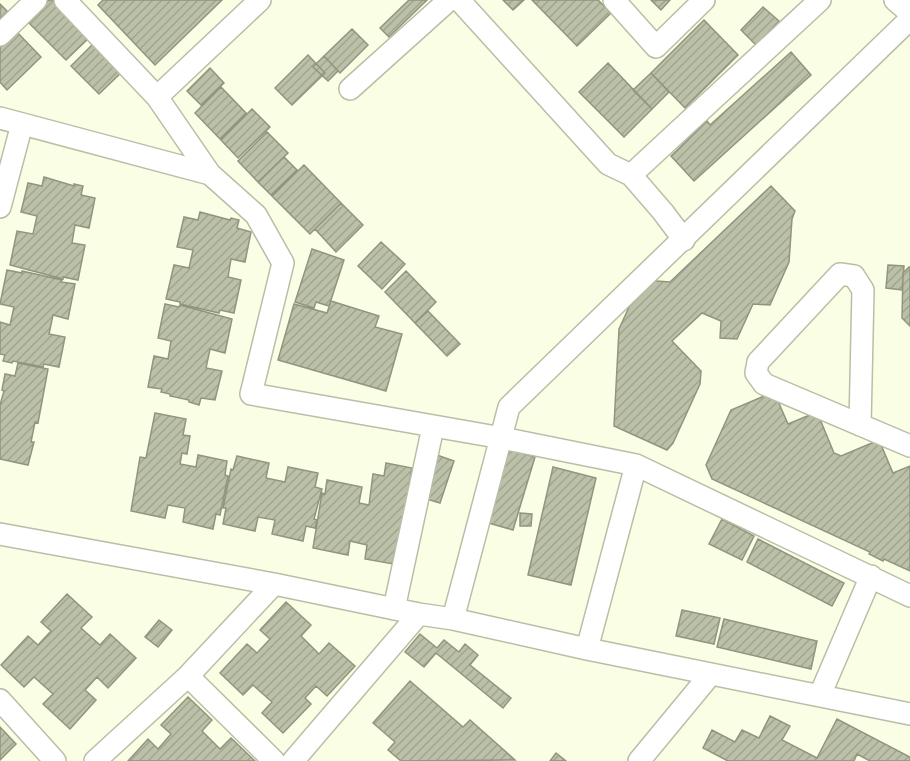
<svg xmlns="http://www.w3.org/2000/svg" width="910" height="761" viewBox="0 0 910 761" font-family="Roboto,sans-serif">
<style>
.building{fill:url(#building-hatch);stroke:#90957e;stroke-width:1.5}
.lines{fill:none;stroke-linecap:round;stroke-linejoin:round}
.minor-casing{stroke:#b9bea6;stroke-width:24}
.minor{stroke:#fff;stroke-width:21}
</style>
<defs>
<pattern id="building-hatch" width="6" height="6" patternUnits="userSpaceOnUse" patternTransform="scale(1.5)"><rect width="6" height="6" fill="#bbc0a8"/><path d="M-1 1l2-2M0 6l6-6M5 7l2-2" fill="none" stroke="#a1a590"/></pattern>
</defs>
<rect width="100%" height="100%" fill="#f9fee5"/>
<path class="building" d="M49,0H55L91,36L66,60L27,21Z
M103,0H222L155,65L98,5Z
M409,0H427L389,37L380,28Z
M503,0H524L513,10Z
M532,0H598L611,13L577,46Z
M651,0H670L661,10Z
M0,4L10,14L0,24Z
M763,7L779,21L756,45L741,30Z
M704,20L738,55L685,108L651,73Z
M13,28L41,57L7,90L0,82V41Z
M352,29L368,45L340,73L324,56Z
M96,41L124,70L99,94L71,66Z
M791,52L811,75L694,181L671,156L707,121L710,125Z
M308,55L325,73L292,105L275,88Z
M324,56L338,71L328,81L313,67Z
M608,63L652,109L624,137L579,92Z
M210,68L224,83L201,105L187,91Z
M651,73L669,92L652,109L633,90Z
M221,87L246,113L220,139L195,113Z
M252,109L270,127L238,158L221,140Z
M267,132L288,153L258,182L238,161Z
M284,157L297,170L271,195L258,182Z
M304,165L341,203L310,234L272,196Z
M44,177L74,186V184L83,186L81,195L95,198L89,228L75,225L72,243L85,245L78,280L63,277V279L10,265L17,231L33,234L37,216L21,212L28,183L42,186Z
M771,186L795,211L792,219L789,262L770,305L753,304L737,339L720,338L721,321L702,313L672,341L701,371L700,384L673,443L667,450L614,426L619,329L630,305L631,291L643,280L670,282Z
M341,203L363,225L336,252L315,229Z
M200,212L230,220L231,218L239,220L237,228L251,232L245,262L231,259L228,277L241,280L234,313L220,310L219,313L180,304V302L166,299L174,265L189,268L193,250L177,247L184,217L198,220Z
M381,242L405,264L382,289L358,266Z
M312,249L344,260L329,306L316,302L314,308L295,302Z
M888,265L904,266L902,290L886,288Z
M909,267H910V326L902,318L903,273Z
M7,270L22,273V271L62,280L61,282L75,284L68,319L53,315L49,334L65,337L59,367L44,364L43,367L13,361L12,363L3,361L5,355L0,354V322L10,325L14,307L0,304Z
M406,271L436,302L415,323L385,292Z
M331,301L379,316L375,327L402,334L386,391L278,360L294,304L327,313Z
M165,304L179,307L180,305L232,319L225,353L210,349L206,368L222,371L215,400L201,398L199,405L189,402V400L170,396V394L161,392L162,389L148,387L154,356L168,359L171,341L158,338Z
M428,311L460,344L447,356L415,323Z
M18,363L48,369L38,423L35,422L31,442H34L28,465L0,459V405L4,391L2,390L5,374L15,376Z
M774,392L788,424L817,412L834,453L841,456L879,440L893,473L910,466V571L884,559L883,561L869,554L870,552L712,479L706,465L731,410Z
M155,413L186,419L183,435L190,436L187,454L182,453L180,464L196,467L198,455L227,461L225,475L228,476L222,505L220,515L216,514L213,529L183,522L185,508L168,505L165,518L131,511L140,457L146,458Z
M508,449L535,457L513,530L485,522Z
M434,454L454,461L440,503L420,497Z
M237,456L269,463L266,478L285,482L288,467L318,473L315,487L322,489L314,519L317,520L315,528L306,526L303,541L272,534L275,520L258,517L255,531L223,524L226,508H223L231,469L233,470Z
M386,463L412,468L398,551L395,550L393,564L365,559L367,545L350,541L348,555L313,548L322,493L325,494L327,480L362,487L359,503L369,505L373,474L384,476Z
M553,467L596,478L571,585L528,575Z
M520,513L532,514L531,526H520Z
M722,519L754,536L742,560L709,544Z
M758,539L844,583L832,606L747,562Z
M67,594L92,617L81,628L100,645L110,634L136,658L108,688L97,677L85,690L96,700L70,729L43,704L53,694L34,677L24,687L1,665L28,636L38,645L51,631L41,622Z
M286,602L311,625L301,636L319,654L329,643L355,666L327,696L316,686L305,698L311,704L283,733L262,713L272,702L253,685L243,695L220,673L247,644L257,653L270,639L260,630Z
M682,610L720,618L714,644L676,636Z
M724,619L817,641L811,669L717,647Z
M159,620L172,630L158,647L145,637Z
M420,634L437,648L444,640L459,652L465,644L478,655L470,665L511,698L503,708L436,653L424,667L405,652Z
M410,681L463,727L470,720L515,760L401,761L388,750L395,742L373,723Z
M188,697L212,720L202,731L220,749L231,738L255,761H128L148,739L158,749L171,734L161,725Z
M770,716L790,726L782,740L817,758L837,719L910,757V761H870L857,754L854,761H728L703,748L712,730L735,742L742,730L759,738Z
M0,727L16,744L0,760Z
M556,753L566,761H550Z"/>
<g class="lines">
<defs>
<path id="minor" d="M65,0L157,97L260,0
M459,0L608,164L631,175L820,0
M614,0L656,47L704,0
M895,0L910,13
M0,35L36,0
M350,89L449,0
M157,97L210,174
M0,118L210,174L256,215L283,263L251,394L502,438L636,465L910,596
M631,175L663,212L684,240
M0,207L22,124
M860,425L863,290L854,276L840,274L758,362L756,373L764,384L910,446
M0,534L274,584L419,614L453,619L587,649L910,714
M394,609L433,427
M453,619L509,407L910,19
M587,649L636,465
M188,676L274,761
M820,695L871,576
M0,700L55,761
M95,761L188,676L274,584
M293,761L419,614
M639,761L710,675"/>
</defs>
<use href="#minor" class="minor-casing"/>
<use href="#minor" class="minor"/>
</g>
</svg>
